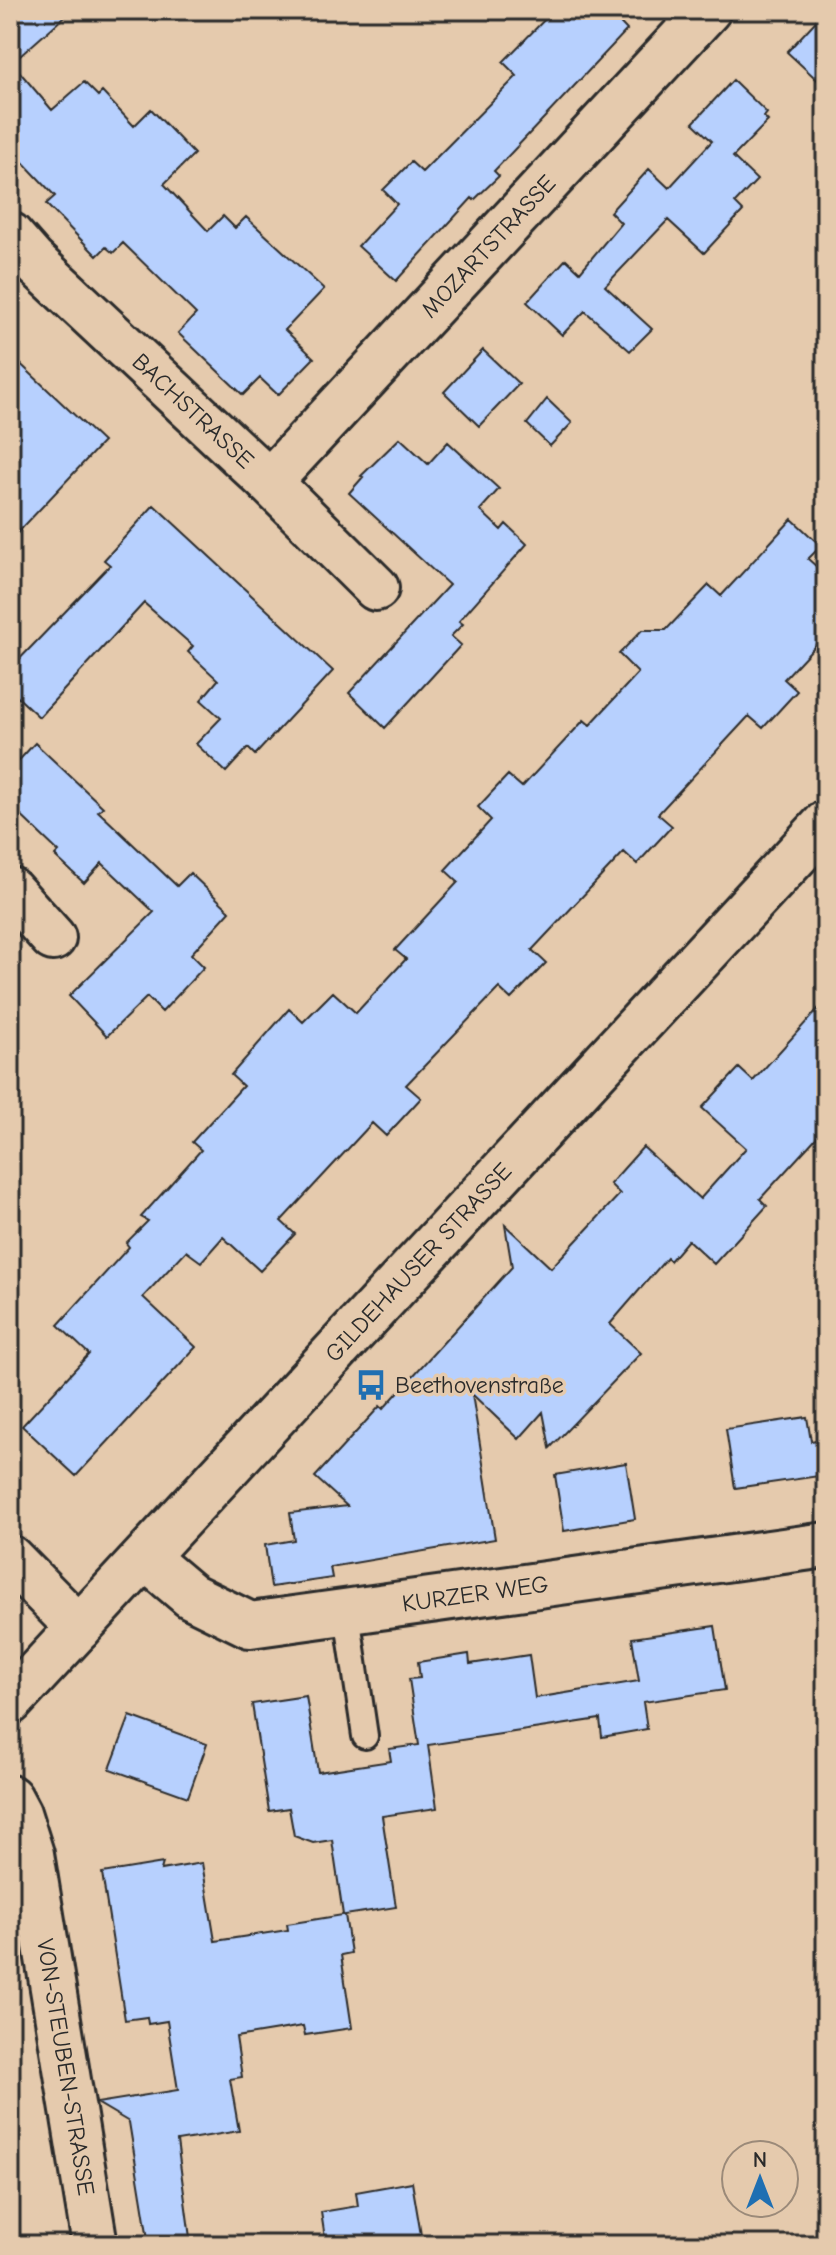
<svg xmlns="http://www.w3.org/2000/svg" width="836" height="2255" viewBox="0 0 836 2255" font-family="'Comic Neue',sans-serif">
<style>
.building{fill:#b7d0fe;stroke:#2b2b2b;stroke-width:2}
.lines{fill:none;stroke-linecap:round;stroke-linejoin:round}
.service-casing{stroke:#2b2b2b;stroke-width:30}
.minor-casing{stroke:#2b2b2b;stroke-width:50}
.secondary-casing{stroke:#2b2b2b;stroke-width:50}
.service{stroke:#e5caad;stroke-width:24}
.minor{stroke:#e5caad;stroke-width:44}
.secondary{stroke:#e5caad;stroke-width:44}
.labels{text-anchor:middle;dominant-baseline:central;stroke-width:7;stroke-linejoin:round;paint-order:stroke}
.street-label{font-size:24px;fill:#2b2b2b;stroke:#e5caad}
.poi-label{font-size:24px;fill:#2b2b2b;stroke:#e5caad;text-anchor:start}
</style>
<rect width="100%" height="100%" fill="#e5caad"/>
<filter id="ink" filterUnits="userSpaceOnUse"><feTurbulence type="fractalNoise" baseFrequency=".0125" numOctaves="2"/><feDisplacementMap in="SourceGraphic" scale="16" xChannelSelector="R" yChannelSelector="G"/><feConvolveMatrix kernelMatrix="1 2 1 2 8 2 1 2 1" color-interpolation-filters="sRGB"/></filter>
<g filter="url(#ink)">
<path class="building" d="M10,10H72L12,63L52,110L84,82L98,96L102,92L134,126L151,109L194,154L164,184L208,231L223,216L235,228L246,217L324,289L285,330L314,358L278,395L260,378L243,395L178,333L196,314L123,243L113,253L106,247L97,256L46,204L55,196L19,158H10Z
M554,10H608L627,30L494,171L499,176L474,200L472,198L396,281L358,246L397,204L383,190L411,162L422,172L517,76L503,62Z
M826,10V88L787,52Z
M733,80L767,113L764,117L768,121L733,157L757,180L735,203L743,211L704,253L668,220L605,286L652,329L630,351L585,311L562,335L527,302L566,259L580,272L621,223L610,212L649,169L669,188L712,141L693,123Z
M483,350L519,384L479,426L444,392Z
M10,354L103,442L10,541Z
M547,399L572,423L550,446L527,424Z
M400,438L428,464L448,442L499,489L480,510L501,530L506,524L527,544L459,621L463,624L451,636L461,645L385,728L349,693L449,585L349,493L363,477L361,476Z
M154,505L333,671L255,755L248,748L226,772L196,744L221,718L201,700L218,680L188,652L193,646L144,603L39,717L10,690V669L110,565L104,560Z
M792,519L821,546L808,559L826,575V634L784,679L797,691L763,728L749,716L658,814L672,826L637,864L624,852L532,950L546,963L511,999L499,988L406,1085L421,1098L386,1136L372,1123L281,1221L295,1234L260,1271L223,1237L201,1262L186,1251L143,1297L196,1347L76,1476L22,1426L89,1354L58,1325L129,1247L126,1243L148,1221L141,1217L201,1150L192,1142L243,1086L231,1075L289,1009L303,1022L333,992L356,1013L406,959L395,950L458,882L445,870L491,820L478,807L508,775L522,787L584,720L590,725L638,673L619,654L642,630H666L709,585L721,596Z
M35,743L103,807L98,811L177,886L190,873L230,911L191,954L204,967L162,1012L147,997L107,1036L69,996L154,912L102,863L84,883L55,856L59,852L10,805V770Z
M826,1000V1127L760,1199L767,1206L714,1264L688,1240L670,1261L667,1258L610,1324L641,1353L550,1448L543,1412L519,1439L472,1394L495,1539L330,1567L332,1578L271,1587L265,1545L294,1540L290,1513L347,1506L315,1477L380,1406L383,1409L512,1267L505,1225L551,1268L620,1194L610,1184L643,1147L700,1199L746,1148L702,1108L739,1068L753,1081Z
M807,1417L811,1441L826,1438V1475L735,1488L726,1429Z
M626,1463L635,1519L564,1531L555,1475Z
M715,1626L725,1690L643,1702L647,1729L602,1737L600,1719L428,1745L437,1808L382,1816L396,1907L345,1915L351,1953L341,1955L352,2028L305,2035L303,2026L236,2037L242,2077L230,2079L239,2131L177,2141L191,2245H149L129,2122L97,2103L178,2090L167,2021L148,2024L147,2017L125,2020L102,1873L163,1863L161,1870L202,1863L215,1941L288,1930L287,1924L343,1915L332,1840L313,1843L294,1836L289,1808L269,1811L252,1704L306,1696L318,1772L391,1761L389,1749L419,1745L409,1679L420,1678L418,1662L469,1654L470,1664L529,1655L535,1698L639,1681L632,1638Z
M130,1716L207,1744L188,1797L110,1769Z
M412,2182L421,2235L361,2245H326L321,2212L358,2206L356,2192Z"/>
<g class="lines">
<defs>
<path id="service" d="M347,1614L365,1736"/>
<g id="minor">
<path id="s1" d="M10,235L32,260L269,482L376,588"/>
<path id="s2" d="M269,482L708,10"/>
<path d="M10,890L53,938"/>
<path d="M10,1558L79,1628"/>
<path id="s3" d="M146,1558L191,1596L250,1625L826,1545"/>
<path id="s4" d="M10,1798L18,1813L31,1854L95,2245"/>
</g>
<g id="secondary">
<path id="s5" d="M10,1702L826,823"/>
</g>
</defs>
<use href="#service" class="service-casing"/>
<use href="#minor" class="minor-casing"/>
<use href="#secondary" class="secondary-casing"/>
<use href="#service" class="service"/>
<use href="#minor" class="minor"/>
<use href="#secondary" class="secondary"/>
</g>
</g>
<defs>
<symbol id="bus-bare" viewBox="-9 -9 18 18"><path d="M-5-6H5V4H4V6H2V4H-2V6H-4V4H-5ZM-3.5-4V0h7V-4ZM-3.5 1.2v1.5H-2V1.2ZM2 1.2v1.5H3.5V1.2Z" fill="#1f6fb2" stroke="#e5caad" stroke-width="2.5" paint-order="stroke"/></symbol>
</defs>
<g fill-rule="evenodd">
<use href="#bus-bare" x="349" y="1363" width="44" height="44"/>
</g>
<g class="labels">
<g class="street-label">
<text stroke="none"><textPath href="#s2" startOffset="322">MOZARTSTRASSE</textPath></text>
<text stroke="none"><textPath href="#s1" startOffset="254">BACHSTRASSE</textPath></text>
<text stroke="none"><textPath href="#s5" startOffset="600">GILDEHAUSER STRASSE</textPath></text>
<text stroke="none"><textPath href="#s3" startOffset="352">KURZER WEG</textPath></text>
<text stroke="none"><textPath href="#s4" startOffset="276">VON-STEUBEN-STRASSE</textPath></text>
</g>
<g class="poi-label">
<text x="395" y="1385">Beethovenstraße</text>
</g>
</g>
<rect width="836" height="2255" fill="none" stroke="#e5caad" stroke-width="40"/>
<rect x="20" y="20" width="796" height="2215" fill="none" stroke="#2b2b2b" stroke-width="3" filter="url(#ink)"/>
<g transform="translate(760 2179)"><circle r="38" fill="#e5caad" stroke="#9b8a79" stroke-width="2"/>
<path d="M0-6L14 30L0 20L-14 30Z" fill="#1f6fb2"/>
<text y="-12" font-size="22" font-weight="bold" text-anchor="middle" fill="#2b2b2b">N</text>
</g>
</svg>
